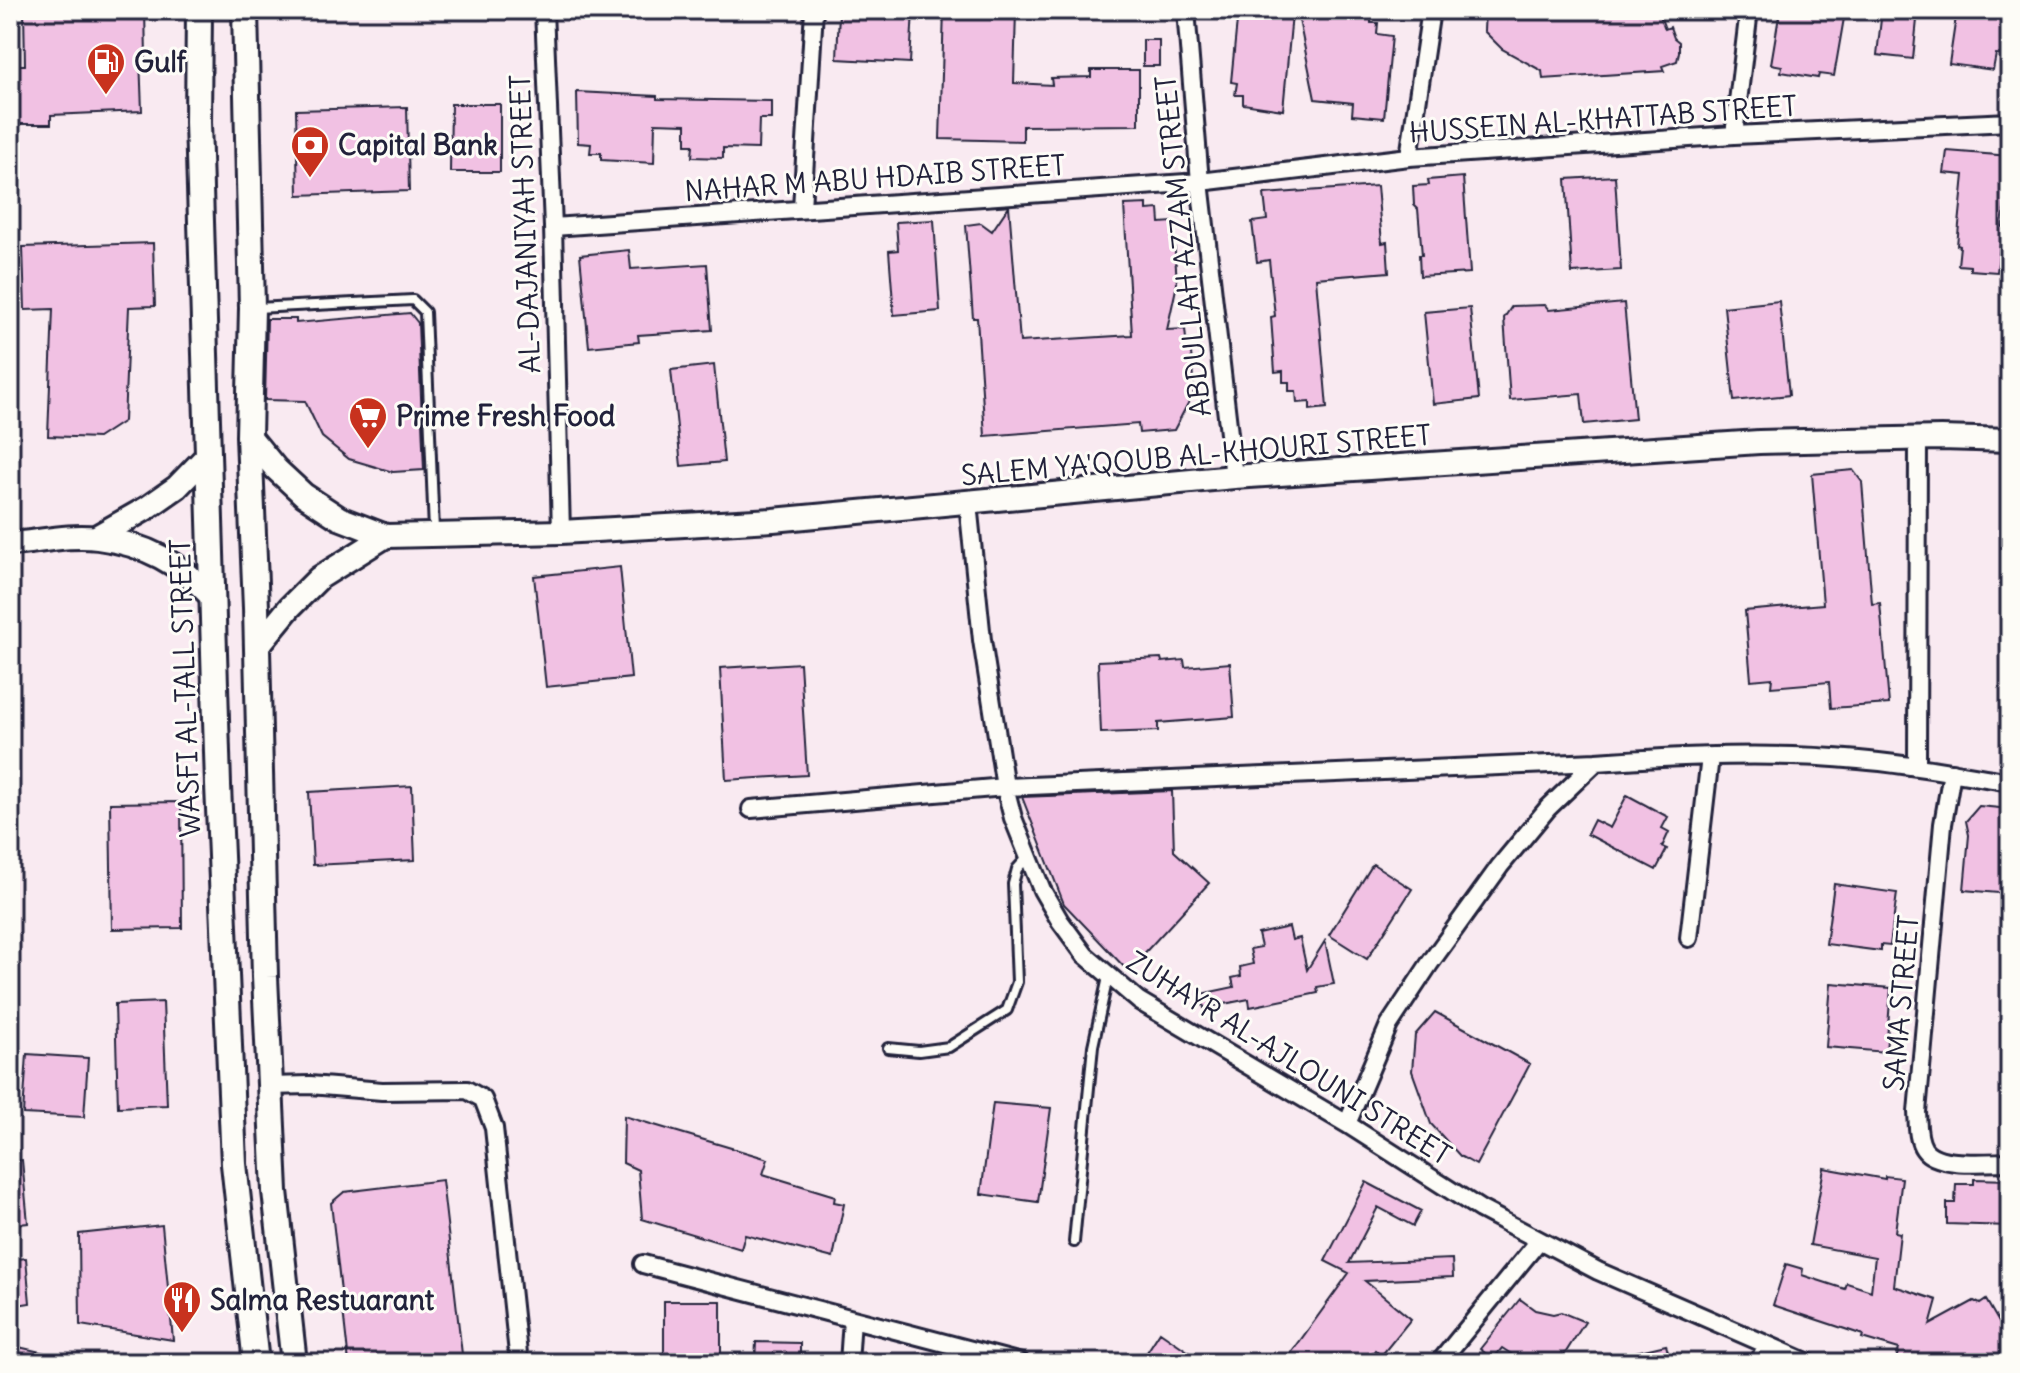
<svg xmlns="http://www.w3.org/2000/svg" width="2020" height="1373" viewBox="0 0 2020 1373" font-family="Delius,sans-serif">
<style>
.building{fill:#f1c1e3;stroke:#22223b;stroke-width:2}
.lines{fill:none;stroke-linecap:round;stroke-linejoin:round}
.service-casing{stroke:#22223b;stroke-width:14}
.minor-casing{stroke:#22223b;stroke-width:22}
.tertiary-casing{stroke:#22223b;stroke-width:28}
.secondary-casing{stroke:#22223b;stroke-width:30}
.service{stroke:#fdfcf7;stroke-width:8}
.minor{stroke:#fdfcf7;stroke-width:16}
.tertiary{stroke:#fdfcf7;stroke-width:22}
.secondary{stroke:#fdfcf7;stroke-width:24}
.labels{text-anchor:middle;dominant-baseline:central;stroke-width:6;stroke-linejoin:round;paint-order:stroke}
.poi-label{font-size:28px;font-weight:bold;fill:#22223b;stroke:#fdfcf7;text-anchor:start}
.street-label{font-size:28px;fill:#22223b;stroke:#fdfcf7}
</style>
<rect width="100%" height="100%" fill="#f9eaf1"/>
<filter id="ink" filterUnits="userSpaceOnUse"><feTurbulence type="fractalNoise" baseFrequency=".0125" numOctaves="2"/><feDisplacementMap in="SourceGraphic" scale="16" xChannelSelector="R" yChannelSelector="G"/><feConvolveMatrix kernelMatrix="1 2 1 2 8 2 1 2 1" color-interpolation-filters="sRGB"/></filter>
<g filter="url(#ink)">
<path class="building" d="M24,10H145L146,57H140L142,111L51,115V124H19L18,65H25Z
M852,10H913L910,63L837,59L839,12H852Z
M944,10H1016L1014,83L1052,85L1051,78L1091,77V70H1139V125L1023,126V141L940,139Z
M1253,10H1287V14H1292L1283,110L1243,104V95H1235L1237,83L1231,82L1237,21H1241L1242,14L1253,15Z
M1322,10H1358V15L1371,16V23H1378L1377,34L1392,36L1384,118L1352,115L1353,103L1315,99L1298,15L1321,18Z
M1485,10H1658L1665,29L1670,27L1674,38L1679,42V52L1677,61L1662,66L1664,71L1543,79L1542,71L1502,49L1484,31Z
M1780,10L1844,18L1834,76L1819,74L1818,78L1781,72L1782,66L1771,64Z
M1882,10H1918L1913,59L1877,55Z
M1957,10H2002L2001,17L2010,19L2007,55L1996,54L1993,70L1949,64Z
M1143,40H1159V66H1143Z
M577,92L657,96V99L771,101V119H759L758,149L723,148V158L692,157L693,145H686V124L655,123L654,163L601,160V153H590L591,144L578,143Z
M451,104H500V172H450Z
M407,107L409,191L298,195L296,110Z
M1947,151L2010,156L2002,227L2010,228V245L2000,244L1997,272L1970,270V266L1958,265L1960,246L1957,245L1964,175L1944,173Z
M1615,176L1621,270L1572,273L1566,179Z
M1463,177L1470,273L1420,276L1419,255H1422L1418,209L1414,205L1413,186L1429,185L1428,180Z
M1377,186L1382,243L1387,242L1389,272L1316,278L1327,408L1310,410V402L1297,403L1296,391H1289V382H1283V371L1275,372L1271,317L1275,316L1269,260L1257,262L1252,222L1267,220L1264,194Z
M1147,204V210L1159,209L1160,223L1173,222L1177,284L1167,330L1185,329L1186,339H1190L1194,392L1174,430L1139,433L1138,424L985,436L977,318H973L966,225L981,223L992,231L1009,206L1020,342L1132,335L1124,205Z
M934,220L940,311L894,315L889,251L898,250L896,222Z
M153,243L155,306L129,307L124,421L98,438L48,436L53,309L25,310L23,247Z
M629,250L631,269L707,264L712,330L638,335L639,342L589,347L580,255Z
M1779,301L1789,395L1734,401L1724,307Z
M1624,303L1635,419L1584,424L1581,394L1510,400L1504,318L1512,306L1545,305L1549,310Z
M1470,308L1479,399L1433,404L1424,312Z
M410,313L418,323L424,470L393,472L349,459L322,437L305,401L265,400L267,319H296V323Z
M714,365L724,462L681,466L671,370Z
M1853,470L1862,482L1872,604L1880,603L1889,704L1831,708L1829,682L1771,687L1772,678L1751,680L1745,611L1823,604L1812,474Z
M620,567L631,678L546,687L534,576Z
M1161,658L1162,662L1184,660L1185,667L1230,663L1234,717L1158,723V731L1101,733L1098,661Z
M800,663L807,775L726,780L720,668Z
M412,786L415,860L313,865L309,792Z
M1172,791L1174,851L1209,883L1128,971L1064,904L1022,797Z
M1627,795L1668,817L1662,828L1669,832L1662,847L1667,849L1656,870L1587,834L1594,820L1610,828Z
M181,802L182,928L112,929L110,803Z
M1979,806L2010,809V894L1964,890L1969,835L1966,821Z
M1373,864L1412,889L1367,959L1329,935Z
M1834,884L1897,893L1890,946L1881,945V951L1826,944Z
M1289,927L1292,940L1300,938L1307,970L1325,941L1334,984L1317,987L1318,993L1250,1007L1249,999L1204,1008L1201,994L1234,987L1232,978L1241,976L1240,967L1253,964L1250,949L1261,947L1258,934Z
M1831,983L1891,988L1886,1052L1826,1047Z
M163,1002L167,1105L118,1107L115,1004Z
M1435,1012L1530,1064L1476,1165L1460,1156L1431,1124L1412,1071L1415,1035Z
M27,1054L88,1058L84,1117L23,1114Z
M993,1103L1051,1108L1038,1202L981,1194Z
M624,1116L768,1159L763,1174L835,1196L834,1202L844,1204L833,1258L745,1235L741,1249L642,1219L638,1170L623,1163Z
M22,1160L28,1223L10,1225V1161Z
M1824,1168L1885,1179V1176L1902,1178L1895,1232L1900,1233L1894,1286L1937,1300L1930,1325L1974,1301L1980,1304L1986,1300L2008,1338L1995,1363H1911L1896,1359L1899,1349L1862,1338L1863,1335L1773,1305L1786,1264L1803,1269L1802,1275L1845,1289L1847,1283L1871,1291L1875,1257L1810,1245Z
M1974,1179L2010,1180V1226L1947,1224V1203H1955L1956,1184H1974Z
M442,1180L463,1363H349L331,1203L344,1192Z
M1366,1182L1421,1211L1413,1226L1378,1207L1349,1263L1452,1259L1453,1277L1365,1281L1411,1319L1381,1356L1375,1350L1365,1363H1284L1349,1273L1325,1261Z
M162,1225L173,1340L80,1325L79,1234Z
M26,1258L30,1303L10,1306V1260Z
M1520,1299L1535,1310L1553,1314L1561,1312L1585,1322L1559,1363H1525L1502,1348L1493,1359L1480,1349Z
M664,1301H721V1363H664Z
M1160,1332L1205,1363H1140Z
M756,1342L800,1343V1363H755Z
M10,1345L58,1356L57,1363H10Z
M1666,1345L1671,1363H1619L1618,1356Z"/>
<g class="lines">
<defs>
<path id="service" d="M256,308L413,300L425,312L434,531
M888,1048L919,1051L949,1047L1007,1010L1017,982L1013,884L1017,869L1027,858
M1074,1242L1093,1046L1108,977"/>
<path id="minor" d="M544,10L553,227L561,532
M1186,10L1200,182L1234,477
M1734,135L1749,10
M1409,157L1431,10
M802,208L814,10
M553,227L1200,182L1409,157L1734,135L2010,122
M968,503L982,640L1005,787L1013,818L1042,890L1060,921L1085,955L1139,1001L1347,1124L1480,1209L1598,1271L1809,1363
M1917,766L1918,438
M1952,772L1943,824L1917,1112C1918,1124 1917,1139 1924,1149C1937,1168 1989,1162 2010,1162
M751,809L1005,787L1596,762
M1689,938L1710,757
M269,1086L310,1085L382,1091L467,1090L483,1099L494,1128L519,1363
M1347,1124L1389,1025L1430,963L1500,866L1548,808L1596,762C1683,756 1772,752 1859,760C1910,764 1960,774 2010,782
M643,1264L1021,1363
M849,1363L852,1319
M1439,1363L1538,1242
M1759,1363L1766,1345"/>
<path id="tertiary" d="M249,436L276,469L304,495L339,518L386,536L561,532L773,520L1234,477L1759,442L1941,438L2010,440
M96,537L147,508L177,487L208,455
M10,544C38,542 70,534 98,538C145,544 180,563 212,597
M257,647L290,607L319,578L386,536"/>
<path id="secondary" d="M199,10L198,122L218,785L234,1164L256,1363
M245,10L252,308L249,436L256,608L265,977L275,1191L294,1363"/>
</defs>
<use href="#service" class="service-casing"/>
<use href="#minor" class="minor-casing"/>
<use href="#tertiary" class="tertiary-casing"/>
<use href="#secondary" class="secondary-casing"/>
<use href="#service" class="service"/>
<use href="#minor" class="minor"/>
<use href="#tertiary" class="tertiary"/>
<use href="#secondary" class="secondary"/>
</g>
</g>
<defs>
<symbol id="fuel-pin" viewBox="-11 -11 22 30"><path d="M0 17L-7.5 6A9.5 9.5 0 1 1 7.5 6Z" fill="#c8321e" stroke="#fdfcf7"/><path d="M-5.5-6h7V0h2V4h1.3V-2.5L3-4.5l.8-.8L6-3V5H2.5V1h-1V6h-7ZM-4.2-4.7v3.2H.2V-4.7Z" fill="#fff"/></symbol>
<symbol id="bank-pin" viewBox="-11 -11 22 30"><path d="M0 17L-7.5 6A9.5 9.5 0 1 1 7.5 6Z" fill="#c8321e" stroke="#fdfcf7"/><path d="M-6-4H6V4H-6ZM0-2.3a2.3 2.3 0 1 0 0 4.6a2.3 2.3 0 1 0 0-4.6Z" fill="#fff"/></symbol>
<symbol id="supermarket-pin" viewBox="-11 -11 22 30"><path d="M0 17L-7.5 6A9.5 9.5 0 1 1 7.5 6Z" fill="#c8321e" stroke="#fdfcf7"/><path d="M-6-5.5h2.5l.6 2H6L4.5 2H-2.5L-4.4-4H-6ZM-1.5 3.2a1.3 1.3 0 1 0 .1 0ZM3 3.2a1.3 1.3 0 1 0 .1 0Z" fill="#fff"/></symbol>
<symbol id="restaurant-pin" viewBox="-11 -11 22 30"><path d="M0 17L-7.5 6A9.5 9.5 0 1 1 7.5 6Z" fill="#c8321e" stroke="#fdfcf7"/><path d="M-5-6h1v4h1v-4h1v4h1v-4h1v5L-1.5 .5V6h-2V.5L-5-1ZM5-6V6H3V1.5H1.5Q1.5-4 5-6Z" fill="#fff"/></symbol>
</defs>
<g fill-rule="evenodd">
<use href="#fuel-pin" x="84" y="40" width="44" height="60"/>
<use href="#bank-pin" x="288" y="123" width="44" height="60"/>
<use href="#supermarket-pin" x="346" y="394" width="44" height="60"/>
<use href="#restaurant-pin" x="160" y="1278" width="44" height="60"/>
</g>
<g class="labels">
<g class="poi-label">
<text x="134" y="62">Gulf</text>
<text x="338" y="145">Capital Bank</text>
<text x="396" y="416">Prime Fresh Food</text>
<text x="210" y="1300">Salma Restuarant</text>
</g>
<g class="street-label">
<text transform="translate(1603 119) rotate(-4)">HUSSEIN AL-KHATTAB STREET</text>
<text transform="translate(875 178) rotate(-4)">NAHAR M ABU HDAIB STREET</text>
<text transform="translate(525 224) rotate(-92)">AL-DAJANIYAH STREET</text>
<text transform="translate(1183 246) rotate(-96)">ABDULLAH AZZAM STREET</text>
<text transform="translate(1196 455) rotate(-5)">SALEM YA'QOUB AL-KHOURI STREET</text>
<text transform="translate(185 688) rotate(-92)">WASFI AL-TALL STREET</text>
<text transform="translate(1901 1003) rotate(-85)">SAMA STREET</text>
<text transform="translate(1289 1058) rotate(32)">ZUHAYR AL-AJLOUNI STREET</text>
</g>
</g>
<rect width="2020" height="1373" fill="none" stroke="#fdfcf7" stroke-width="40"/>
<rect x="20" y="20" width="1980" height="1333" fill="none" stroke="#22223b" stroke-width="3" filter="url(#ink)"/>
</svg>
